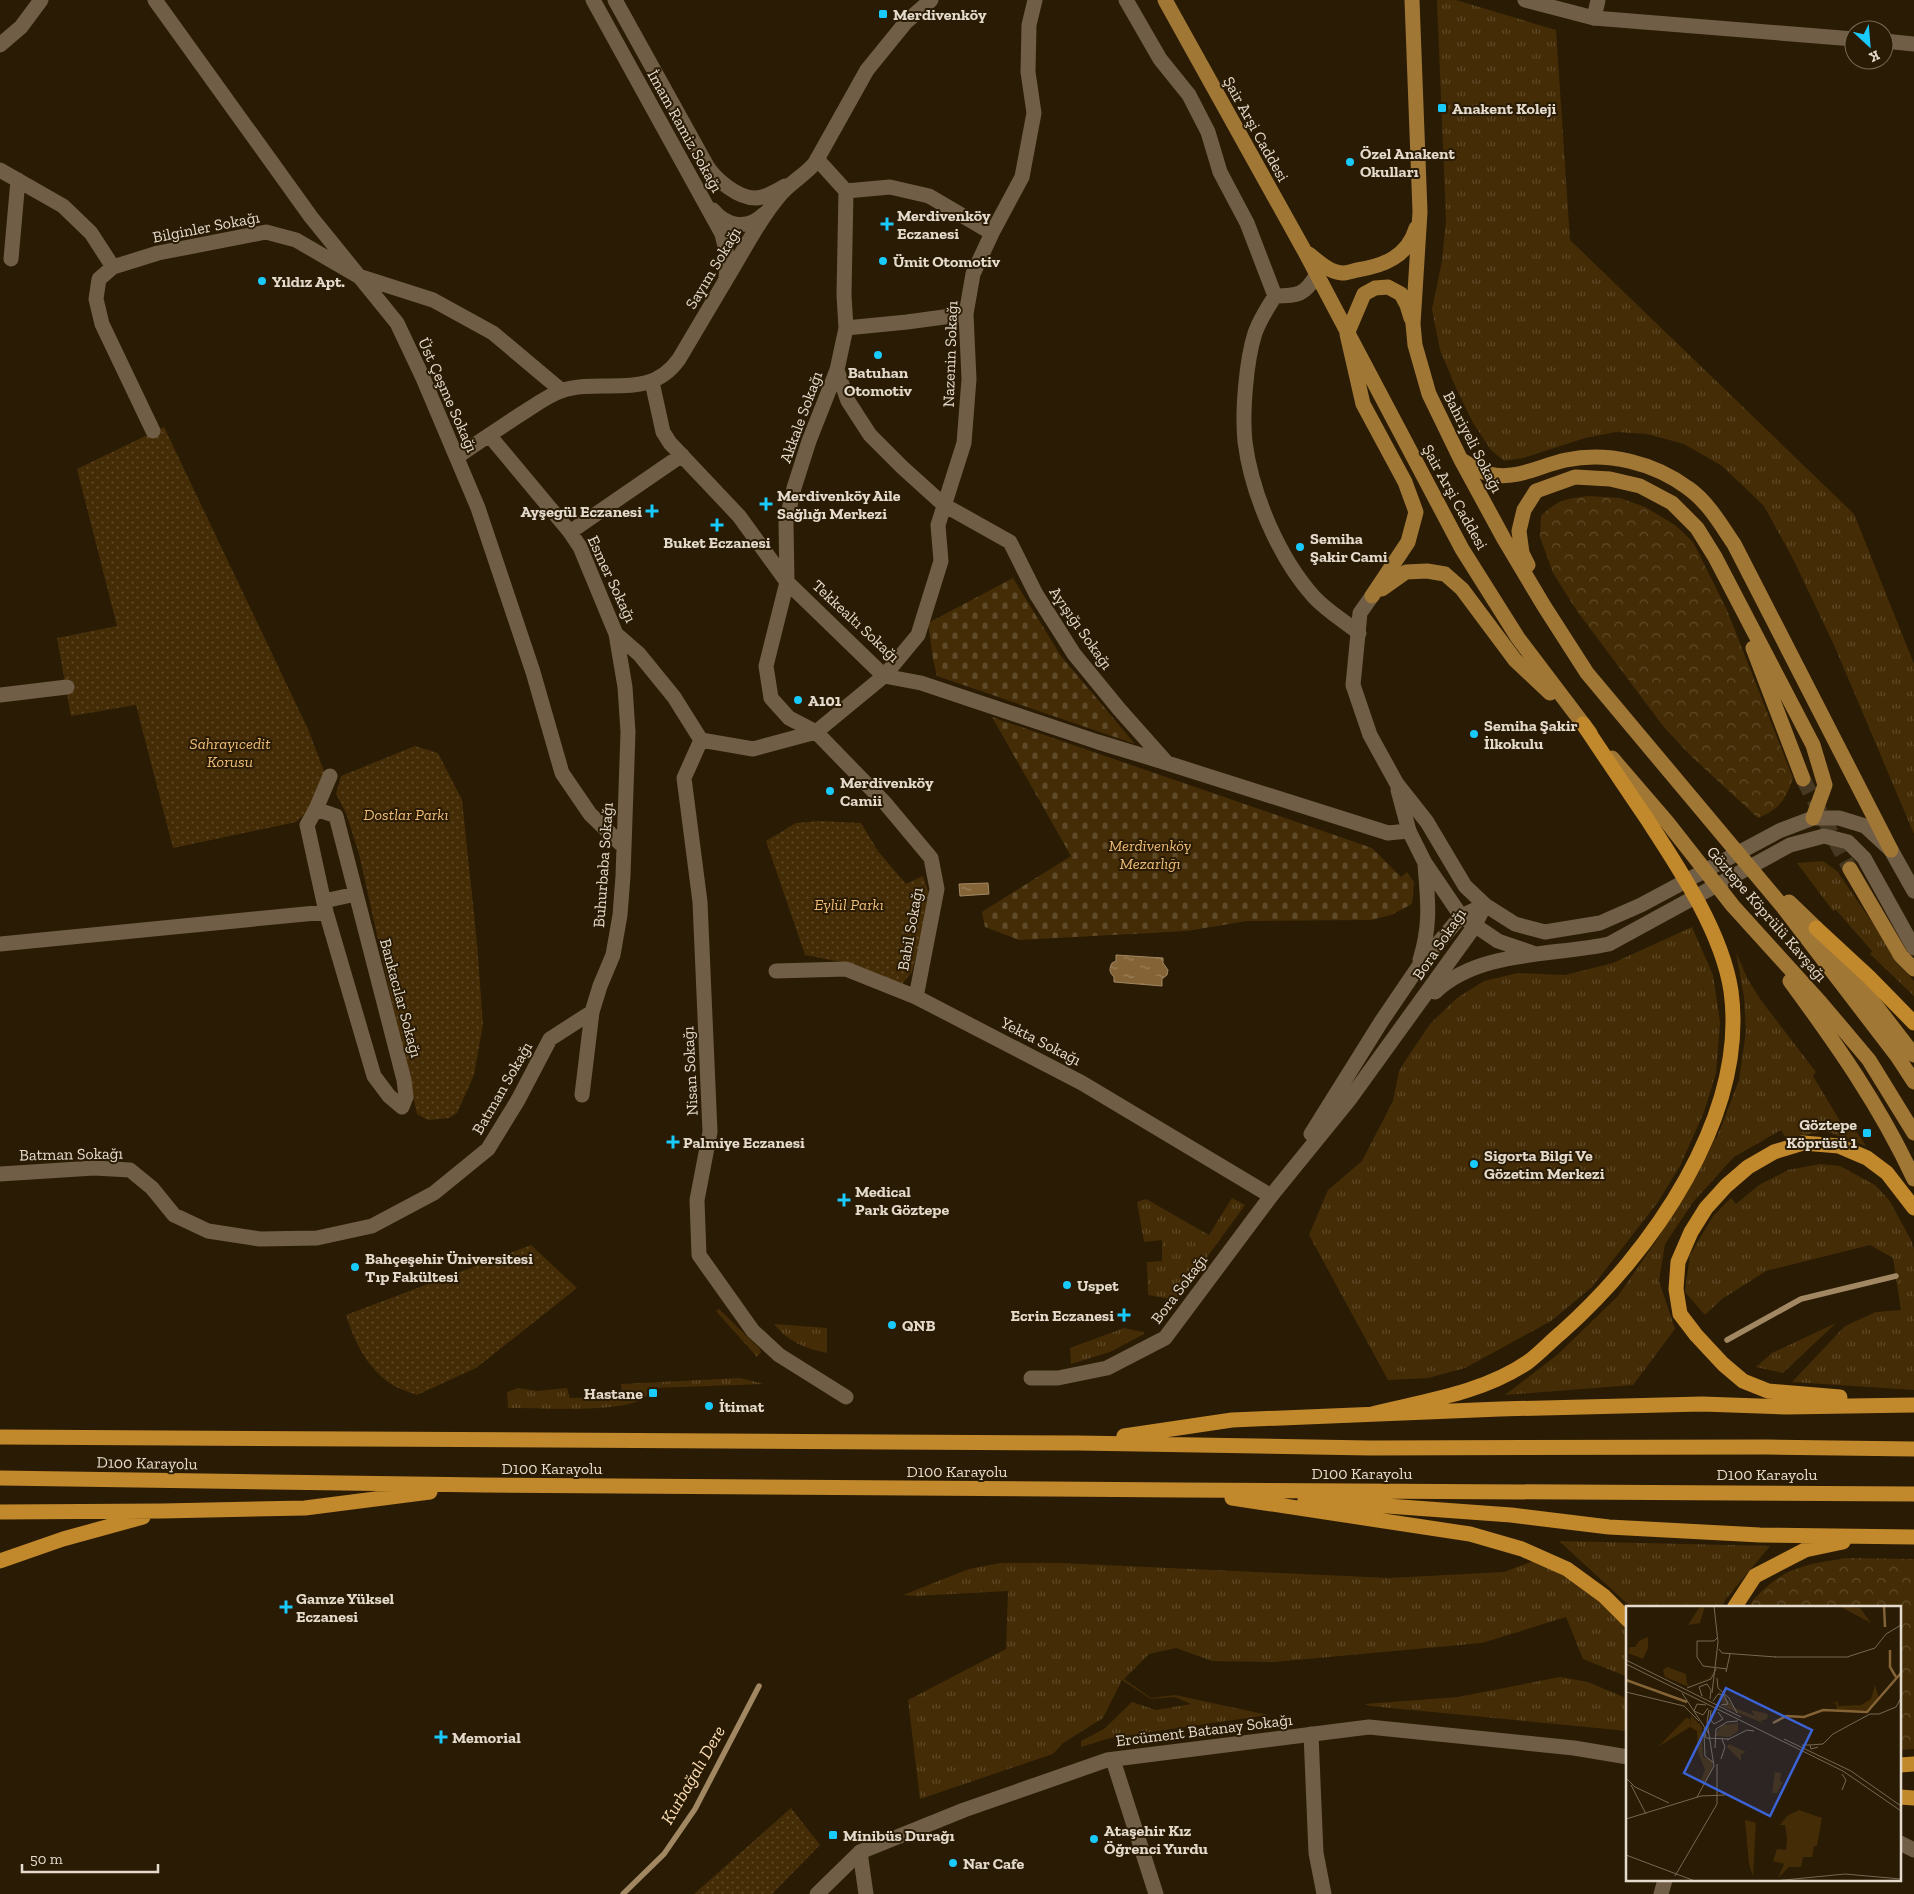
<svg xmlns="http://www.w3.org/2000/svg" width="1914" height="1894" viewBox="0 0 1914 1894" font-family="'Zilla Slab',serif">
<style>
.grass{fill:url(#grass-tufts)}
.forest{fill:url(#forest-crowns)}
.cemetery{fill:url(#cemetery-stones)}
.park{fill:url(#park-dots)}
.water{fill:url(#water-ripples);stroke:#a18863}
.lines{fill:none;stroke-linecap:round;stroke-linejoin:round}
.stream{stroke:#a18863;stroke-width:5.5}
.primary-tunnel{stroke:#463822;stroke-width:15;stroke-dasharray:15 8;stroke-linecap:butt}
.street{stroke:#705e46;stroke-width:15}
.secondary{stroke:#705e46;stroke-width:15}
.primary{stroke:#a17736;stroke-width:15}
.highway{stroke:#c1882c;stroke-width:15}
.poi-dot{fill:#19cafc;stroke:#2a1b04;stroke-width:2}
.labels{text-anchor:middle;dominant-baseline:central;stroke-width:4;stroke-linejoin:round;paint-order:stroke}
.poi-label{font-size:16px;font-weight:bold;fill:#e5dbcd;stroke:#2a1b04;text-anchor:start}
.street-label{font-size:16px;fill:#e5dbcd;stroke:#2a1b04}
.park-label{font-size:16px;font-style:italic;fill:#efbd77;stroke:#2a1b04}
.water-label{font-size:18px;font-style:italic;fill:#fddfb6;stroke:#2a1b04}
.inset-river{fill:none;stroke:#846436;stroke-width:2.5}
.inset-road{fill:none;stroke:#756854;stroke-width:1}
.view{fill:#3b63d6;fill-opacity:0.15;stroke:#3b63d6;stroke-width:2.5}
.inset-edge{fill:none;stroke:#e5dbcd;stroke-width:2.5}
</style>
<defs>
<pattern id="grass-tufts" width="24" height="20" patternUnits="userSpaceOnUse" patternTransform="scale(1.25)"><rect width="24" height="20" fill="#442c06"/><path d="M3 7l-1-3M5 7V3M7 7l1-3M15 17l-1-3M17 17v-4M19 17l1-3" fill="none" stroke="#5f4a29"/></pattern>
<pattern id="forest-crowns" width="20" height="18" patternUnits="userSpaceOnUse" patternTransform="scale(1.25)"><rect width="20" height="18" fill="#442c06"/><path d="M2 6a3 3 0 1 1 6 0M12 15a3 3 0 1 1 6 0" fill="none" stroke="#5f4a29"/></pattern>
<pattern id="cemetery-stones" width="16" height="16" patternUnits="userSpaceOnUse" patternTransform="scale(1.25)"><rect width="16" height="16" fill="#442c06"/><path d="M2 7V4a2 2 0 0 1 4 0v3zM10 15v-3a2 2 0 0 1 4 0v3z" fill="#5f4a29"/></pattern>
<pattern id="park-dots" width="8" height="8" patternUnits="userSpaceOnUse" patternTransform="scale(1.25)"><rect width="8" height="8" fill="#442c06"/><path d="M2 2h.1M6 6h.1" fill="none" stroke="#5f4a29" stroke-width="1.8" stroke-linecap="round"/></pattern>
<pattern id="water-ripples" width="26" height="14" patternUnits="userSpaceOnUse" patternTransform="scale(1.25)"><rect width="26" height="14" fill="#846436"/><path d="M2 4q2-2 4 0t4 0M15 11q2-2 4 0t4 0" fill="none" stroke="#9b815b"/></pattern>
</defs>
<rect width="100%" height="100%" fill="#2a1b04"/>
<path class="grass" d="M1437,0H1456L1556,30L1570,240L1854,514L1914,664V834L1834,645L1793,559L1764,506L1722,466L1684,444L1647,434L1616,432L1585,438L1523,458L1504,461L1491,450L1473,423L1456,388L1440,350L1432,309L1442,261L1446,220Z
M1823,861L1837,871L1907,973L1914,981V996L1870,954L1872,951L1836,910L1833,911L1797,863Z
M1692,927L1713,975L1720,1022L1716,1073L1704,1112L1680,1166L1658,1202L1592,1287L1551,1321L1465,1368L1428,1378L1388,1380L1309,1235L1328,1190L1362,1161L1393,1101L1399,1071L1407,1058L1430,1024L1457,998L1484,981L1518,973L1565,975L1613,963Z
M1736,952L1747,978L1760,999L1816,1072L1813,1076L1846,1131H1856L1866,1146L1825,1131L1786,1139L1781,1130L1734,1157L1693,1202L1665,1244L1659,1281L1675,1329L1633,1385L1505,1395L1557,1355L1618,1296L1658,1238L1693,1181L1720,1130L1739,1080L1746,1031L1744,997Z
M1820,1164L1840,1166L1875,1185L1889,1200L1911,1240L1914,1249V1390L1792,1382L1845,1326L1876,1312L1901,1310L1893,1258L1870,1245L1766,1271L1722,1299L1705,1315L1685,1292L1690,1255L1713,1216L1731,1198L1736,1204L1759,1185L1788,1170Z
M1232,1198L1245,1205L1176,1300L1148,1295L1147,1262L1162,1261V1240L1144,1242L1137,1202L1146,1199L1209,1235Z
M719,1309L760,1349L761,1352L757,1357L716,1311Z
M1836,1323L1783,1373L1756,1367L1772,1353Z
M774,1324L827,1328V1353C806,1349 787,1341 774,1324Z
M1124,1328L1143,1332L1144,1334L1110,1352L1071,1364L1070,1348Z
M740,1378L764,1384L654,1388C650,1391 647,1397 643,1399C618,1413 540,1408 508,1408L507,1392L518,1388L538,1391L567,1388L570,1398L622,1397L621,1384Z
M1559,1541L1770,1546L1725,1600L1722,1608H1632Z
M1536,1560L1575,1580L1628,1625V1677L1583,1659L1566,1617L1482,1643L1274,1662L1212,1661L1176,1648L1149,1654L1124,1679L1151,1698L1175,1695L1268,1715L1110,1738L1081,1747V1741L1104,1729L1132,1702L1156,1710L1191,1704L1175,1697L1151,1699L1122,1680L1103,1718L1063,1743L1053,1754L920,1799L908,1700L1006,1649L1008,1591L916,1596L903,1595L969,1569L1000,1563H1061L1389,1578L1504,1572Z
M1560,1677L1588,1682L1628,1699V1731L1370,1706L1364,1704L1458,1697Z"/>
<path class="forest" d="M1589,496L1620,498L1645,507L1675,525L1693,542L1727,610L1793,778C1786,799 1780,809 1758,818L1691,756L1663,726L1577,611L1553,573L1540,537L1541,516C1557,500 1567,498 1589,496Z
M1846,1558L1914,1559V1749L1900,1750V1608H1749C1751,1601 1756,1597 1761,1592C1787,1566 1811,1564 1846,1558Z"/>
<path class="cemetery" d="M1013,578L1061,656L1135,744L937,676L933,659L928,623Z
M992,717L1372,848L1401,877L1407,872L1414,882L1412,904L1391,915L1371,920L1247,921L1187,931L1019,940L985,927L982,912L1071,856Z"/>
<path class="park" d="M164,427L308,729L325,774L306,813L296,822L173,848L136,705L71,716L57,638L117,626L77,469Z
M415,746L438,753L462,800L477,943L483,1024L474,1075L457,1113L449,1118L438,1119L428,1120L417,1114L359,854L346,813L336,794L341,776Z
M819,821L861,823L878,851L906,884L923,876L931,900L912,972L902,984L846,963L805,955L766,841L796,823Z
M531,1245L577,1288L476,1368L417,1395C407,1391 395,1388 388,1382C366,1365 354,1341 346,1315Z
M791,1808L820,1845L772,1894H694Z"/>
<path class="water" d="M988,883L989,894L960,896L959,884Z
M1116,955L1163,958V963L1168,970L1167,975L1162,979V986L1114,982V977C1109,972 1109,969 1112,963L1116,961Z"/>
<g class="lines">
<path class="stream" d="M1727,1340L1801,1299L1896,1276
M623,1894L664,1854L695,1809L759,1686"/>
<path class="primary-tunnel" d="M1803,779L1850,869"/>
<path class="street" d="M155,0L311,217L397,323L423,378L478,508L533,672L562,773L590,814L624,847
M1126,0L1160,59L1189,95L1208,132L1220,172L1247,223L1275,296C1298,296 1305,295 1317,274
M1594,18L1598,0
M0,45L21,27L41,0
M817,159L846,191L890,187L929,196L992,233
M0,170L63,206L91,233L113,267L158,253L266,232L296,240L358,276L433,300L493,333L562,391
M846,191L844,295L846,328L837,370L809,441L794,488L786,523L787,582L766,666L771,698L789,718L816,732L885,803L931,858L937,889L916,997
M11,259L18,180
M113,267L99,279L96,299L102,324L153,431
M1275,296C1268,307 1260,319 1255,333C1246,361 1242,413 1245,442C1252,495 1279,558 1314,597C1327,611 1344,621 1359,633
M846,328L907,322L966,314
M837,370L848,401L870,435L902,467L944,505L1010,542L1036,594L1074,654L1119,709L1167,763L1388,833L1409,831
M652,382L663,432L670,443L739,516L787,582L884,676L921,683L1098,742L1167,763
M489,435L570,532L580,547L616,634L639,654L674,697L701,740L753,749L816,732L884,676L918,635L941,561L938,525L964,443L969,379L966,314L973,274L992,233L1022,177L1034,113L1028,72L1029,25L1035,0
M457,457C478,442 500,428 521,414C534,406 547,396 561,391C602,377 649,402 679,359L724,283
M570,532L682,455
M0,695L67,687
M701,740L684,778L700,902L710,1132L697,1200L699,1255L753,1331L779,1355L846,1397
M316,809L336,816L404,1080L406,1097L402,1107L389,1096L374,1076L326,912L307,825Z
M316,809L330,776
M324,901L356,894
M0,944L326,912
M776,971L846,969L916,997L1082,1083L1271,1196
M582,1095L592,1012L600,986L613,955L620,915L623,876L628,732L625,687L616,634
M0,1174L94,1168L130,1170L152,1188L174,1215L208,1231L260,1239L317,1238L372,1226L434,1193L488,1149L518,1100L550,1039L592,1012
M1311,1734L1316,1853L1324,1894
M1113,1760L1156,1894
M860,1852L866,1894
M1661,1894L1665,1880"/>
<path class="secondary" d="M593,0L722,234L728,259L726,277
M615,0L707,166C716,180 738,198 755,198C766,198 776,191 785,186
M1525,0L1594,18L1854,39
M1884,41L1914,44
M713,210C727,227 748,230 764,214
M724,283C742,254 758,221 781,194C791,182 805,175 815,163L867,70L906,22L931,0
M1372,596L1360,613L1353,685L1370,735L1397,784L1427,822L1465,886L1485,905L1515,924L1545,932L1600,923L1641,905L1779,831L1813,818H1839L1865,826L1891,850L1914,891
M1398,790L1409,831L1425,863L1461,916L1498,941L1533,953
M1420,960C1431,924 1428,902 1425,865
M1435,992C1479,950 1553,956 1609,944L1790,845L1824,836L1848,842L1864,858L1914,948
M1311,1134L1381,1022L1419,966L1461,916L1485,905
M1031,1378H1058L1107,1368L1165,1338L1271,1196L1349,1100L1474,927L1485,905
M1900,1843L1914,1850
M817,1894L860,1852L964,1810L1107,1760L1369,1727L1574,1748L1628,1757"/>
<path class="primary" d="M1165,0L1304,250L1462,549L1518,638L1590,733
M1412,0L1420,212L1413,324L1415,345L1429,394L1461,460L1504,539L1544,606L1587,673L1783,907L1897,1056L1914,1082
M1309,254C1319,262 1329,272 1342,273C1347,273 1353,271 1357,270C1384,266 1408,256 1416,228
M1462,460C1470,465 1480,472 1489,474C1516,481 1541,465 1566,460C1608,451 1654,463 1688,488C1708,502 1721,525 1734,544L1891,850
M1528,565L1522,553L1519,531L1524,510L1536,491L1575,477L1610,479L1640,486L1672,503L1697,528L1715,557L1813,745L1825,785L1813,818
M1382,589L1406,572L1427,571L1445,574L1462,589L1515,660L1550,693
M1372,596L1408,542L1416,512L1405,482L1363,404L1347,334L1364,294L1375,288L1388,287L1401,294L1407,305L1411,318
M1753,648L1803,779
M1612,758L1667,822L1733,906L1820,1002L1869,1060L1914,1133
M1850,869L1901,956L1914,969
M1789,902L1816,928L1914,1055
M1790,981C1837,1045 1880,1106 1914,1179"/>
<path class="highway" d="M1816,928L1869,977L1914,1023
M1840,1397L1768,1391L1743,1381L1723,1364L1696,1335L1680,1314L1676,1289L1678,1262L1691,1232L1706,1208L1726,1186L1748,1167L1774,1152L1803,1143L1839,1146L1867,1158L1887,1173L1914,1208
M1372,1414C1424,1401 1483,1393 1528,1362C1540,1353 1551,1341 1562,1332C1651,1253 1748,1116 1731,991C1722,932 1679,868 1647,819C1625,787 1604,755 1583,724
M1124,1436L1232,1420L1500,1409L1702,1404L1786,1407L1914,1405
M0,1437L1078,1443L1370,1448L1767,1447L1914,1449
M0,1478L483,1485L1181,1490L1914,1494
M1232,1498L1470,1534L1522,1549L1567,1569L1604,1596L1628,1620
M1305,1500L1511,1515L1609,1527L1760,1535L1914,1537
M0,1512L162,1511L305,1508L430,1492
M0,1561L63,1539L143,1517
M1734,1608L1755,1576L1805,1550L1843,1542
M1900,1765L1914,1764
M1900,1797L1914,1798"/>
</g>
<g class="poi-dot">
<rect x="878" y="9" width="10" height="10" rx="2.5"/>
<rect x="1437" y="103" width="10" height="10" rx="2.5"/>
<circle cx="1350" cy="162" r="5"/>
<path d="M884.5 216.5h5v5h5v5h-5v5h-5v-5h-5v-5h5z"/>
<circle cx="883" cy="261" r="5"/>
<circle cx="262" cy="281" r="5"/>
<circle cx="878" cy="355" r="5"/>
<path d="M763.5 496.5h5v5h5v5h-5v5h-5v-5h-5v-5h5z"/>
<path d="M649.5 503.5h5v5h5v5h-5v5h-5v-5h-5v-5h5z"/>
<path d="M714.5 517.5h5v5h5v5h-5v5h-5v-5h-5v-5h5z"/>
<circle cx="1300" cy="547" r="5"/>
<circle cx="798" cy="700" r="5"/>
<circle cx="1474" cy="734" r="5"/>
<circle cx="830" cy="791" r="5"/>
<rect x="1862" y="1128" width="10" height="10" rx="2.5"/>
<path d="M670.5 1134.5h5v5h5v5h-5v5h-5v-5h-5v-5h5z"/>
<circle cx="1474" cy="1164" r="5"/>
<path d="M841.5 1192.5h5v5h5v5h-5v5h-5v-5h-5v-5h5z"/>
<circle cx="355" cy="1267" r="5"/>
<circle cx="1067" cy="1285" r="5"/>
<path d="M1121.5 1307.5h5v5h5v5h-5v5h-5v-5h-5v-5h5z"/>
<circle cx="892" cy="1325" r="5"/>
<rect x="648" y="1388" width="10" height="10" rx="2.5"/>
<circle cx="709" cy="1406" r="5"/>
<path d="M283.5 1599.5h5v5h5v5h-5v5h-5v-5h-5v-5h5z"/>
<path d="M438.5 1729.5h5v5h5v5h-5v5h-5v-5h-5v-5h5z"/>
<rect x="828" y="1830" width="10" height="10" rx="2.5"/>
<circle cx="1094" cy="1839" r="5"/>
<circle cx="953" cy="1863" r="5"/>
</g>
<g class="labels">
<g class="poi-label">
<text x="893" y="14">Merdivenköy</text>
<text x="1452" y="108">Anakent Koleji</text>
<text x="1360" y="153">Özel Anakent<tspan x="1360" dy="18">Okulları</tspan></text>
<text x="897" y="215">Merdivenköy<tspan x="897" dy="18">Eczanesi</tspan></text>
<text x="893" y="261">Ümit Otomotiv</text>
<text x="272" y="281">Yıldız Apt.</text>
<text x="878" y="372" text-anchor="middle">Batuhan<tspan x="878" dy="18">Otomotiv</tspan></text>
<text x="777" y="495">Merdivenköy Aile<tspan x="777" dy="18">Sağlığı Merkezi</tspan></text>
<text x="642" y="511" text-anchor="end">Ayşegül Eczanesi</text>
<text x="1310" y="538">Semiha<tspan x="1310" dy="18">Şakir Cami</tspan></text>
<text x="717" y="542" text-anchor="middle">Buket Eczanesi</text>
<text x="808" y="700">A101</text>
<text x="1484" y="725">Semiha Şakir<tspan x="1484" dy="18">İlkokulu</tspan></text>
<text x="840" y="782">Merdivenköy<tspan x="840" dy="18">Camii</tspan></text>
<text x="1857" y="1124" text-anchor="end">Göztepe<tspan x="1857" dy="18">Köprüsü 1</tspan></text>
<text x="683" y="1142">Palmiye Eczanesi</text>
<text x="1484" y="1155">Sigorta Bilgi Ve<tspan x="1484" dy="18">Gözetim Merkezi</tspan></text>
<text x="855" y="1191">Medical<tspan x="855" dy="18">Park Göztepe</tspan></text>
<text x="365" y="1258">Bahçeşehir Üniversitesi<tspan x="365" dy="18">Tıp Fakültesi</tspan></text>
<text x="1077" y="1285">Uspet</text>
<text x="1114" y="1315" text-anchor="end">Ecrin Eczanesi</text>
<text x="902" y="1325">QNB</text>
<text x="643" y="1393" text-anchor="end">Hastane</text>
<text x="719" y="1406">İtimat</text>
<text x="296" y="1598">Gamze Yüksel<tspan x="296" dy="18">Eczanesi</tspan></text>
<text x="452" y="1737">Memorial</text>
<text x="1104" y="1830">Ataşehir Kız<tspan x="1104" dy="18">Öğrenci Yurdu</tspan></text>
<text x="843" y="1835">Minibüs Durağı</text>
<text x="963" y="1863">Nar Cafe</text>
</g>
<g class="street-label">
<text transform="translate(1256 129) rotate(61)">Şair Arşi Caddesi</text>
<text transform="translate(685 131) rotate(61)">İmam Ramiz Sokağı</text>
<text transform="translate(206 227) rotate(-11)">Bilginler Sokağı</text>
<text transform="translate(713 268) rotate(-59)">Sayım Sokağı</text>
<text transform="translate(950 354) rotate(-88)">Nazenin Sokağı</text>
<text transform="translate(448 395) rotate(66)">Üst Çeşme Sokağı</text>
<text transform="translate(801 417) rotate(-70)">Akkale Sokağı</text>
<text transform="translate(1473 442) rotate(63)">Bahriyeli Sokağı</text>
<text transform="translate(1455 497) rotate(61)">Şair Arşi Caddesi</text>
<text transform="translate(612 579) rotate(65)">Esmer Sokağı</text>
<text transform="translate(856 621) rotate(43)">Tekkealtı Sokağı</text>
<text transform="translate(1081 628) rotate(55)">Ayışığı Sokağı</text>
<text transform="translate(603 865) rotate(-86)">Buhurbaba Sokağı</text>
<text transform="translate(1767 914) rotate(49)">Göztepe Köprülü Kavşağı</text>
<text transform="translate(910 929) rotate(-80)">Babil Sokağı</text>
<text transform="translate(1439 944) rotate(-56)">Bora Sokağı</text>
<text transform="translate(401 998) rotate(75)">Bankacılar Sokağı</text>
<text transform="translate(1041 1041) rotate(27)">Yekta Sokağı</text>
<text transform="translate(690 1071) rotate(-93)">Nisan Sokağı</text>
<text transform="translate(502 1088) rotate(-60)">Batman Sokağı</text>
<text transform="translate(71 1154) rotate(-1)">Batman Sokağı</text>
<text transform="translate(1179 1289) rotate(-53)">Bora Sokağı</text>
<text transform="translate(147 1463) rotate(1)">D100 Karayolu</text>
<text x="552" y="1468">D100 Karayolu</text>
<text x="957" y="1471">D100 Karayolu</text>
<text x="1362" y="1473">D100 Karayolu</text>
<text x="1767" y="1474">D100 Karayolu</text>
<text transform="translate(1204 1730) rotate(-7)">Ercüment Batanay Sokağı</text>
</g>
<g class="park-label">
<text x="230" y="743">Sahrayıcedit<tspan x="230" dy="18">Korusu</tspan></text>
<text x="406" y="814">Dostlar Parkı</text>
<text x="1150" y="845">Merdivenköy<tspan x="1150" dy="18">Mezarlığı</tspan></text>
<text x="849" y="904">Eylül Parkı</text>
</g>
<g class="water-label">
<text transform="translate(693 1775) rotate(-60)">Kurbağalı Dere</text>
</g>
</g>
<g transform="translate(1626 1606)">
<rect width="275" height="275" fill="#2a1b04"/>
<path d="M22,31V42L17,53L2,47L4,41H9L13,35ZM41,61L60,68L61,78L64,80L83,72L88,62L84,72L63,81L39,71L37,64ZM92,84L109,102L129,110L125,104L142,108L141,113L134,115L139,118L98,101ZM65,109L76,121L77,151L86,155L87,162L79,178L75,174L79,164L72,146L71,125L64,121ZM112,117V125L104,131L88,130L96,119ZM173,204L196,212L191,240H188L186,251H177L175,261H163L152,272L158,258L147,255L151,243L160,244L161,232L159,219H154L161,210Z" fill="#442c06"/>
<path d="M60,112L64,113V121L32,141Z" fill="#442c06"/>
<path d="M103,138L120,146L115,148V155L101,141ZM119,214L130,217L127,270L123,258Z" fill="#442c06"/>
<path d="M215,0L234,2L245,17L215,1ZM249,79L253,92L241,104L211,105L210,97L205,98L212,95V100L235,99L245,93ZM149,166L155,167L154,175L157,176L151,187H146Z" fill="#442c06"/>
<path d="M79,0L74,17L62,19L73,2Z" fill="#442c06"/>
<path class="inset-river" d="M258,0L259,21M264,44V61L270,71M0,74L61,96M147,117L160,110L178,111L197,104L241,106L275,67"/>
<path class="inset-road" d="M92,31L88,35H71V51L77,60L101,63M93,43L96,47L150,51M149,51H221L249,42L260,28L275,19M0,54L115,111M0,58L217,165L275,205M100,66L104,48M91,72L92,82L103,92L111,107M61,82L85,73L90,63M0,86L58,100L73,115M56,87L83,128M86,87L92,36L88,0M76,90L73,81L81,78L85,84L84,93M87,95L92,88L98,89L102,98L95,99M80,99L71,98L68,105L77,109L82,102M85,104L84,113L88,118L97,113L92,106M78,122L80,132L103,133M78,128L79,150L88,157M158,133L225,165L275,200M101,134L121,124L128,125M176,139H184L185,143L192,141M184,139L197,138L207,128L244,108H253L270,101L275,92M89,142L90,123L101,116L112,115M95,153L99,141L96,133M0,172L9,181L43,197M5,179L20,208M216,184L220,174L216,168M71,191L88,160L81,116L83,104M0,213L75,190L99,189M0,249L69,275M49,270L91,198V158M148,275L219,268L275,273"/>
<path class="view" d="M100,82L186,124L144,210L58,167Z"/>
<rect width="275" height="275" class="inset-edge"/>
</g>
<g transform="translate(1869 45) rotate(154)"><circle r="24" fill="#2a1b04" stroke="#756854"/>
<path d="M0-4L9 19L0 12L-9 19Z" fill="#19cafc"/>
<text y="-8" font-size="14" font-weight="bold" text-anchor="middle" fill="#e5dbcd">K</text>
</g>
<path d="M22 1864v8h136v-8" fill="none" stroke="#e5dbcd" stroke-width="2.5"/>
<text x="30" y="1864" font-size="15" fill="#e5dbcd" stroke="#2a1b04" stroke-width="4" paint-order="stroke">50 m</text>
</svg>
